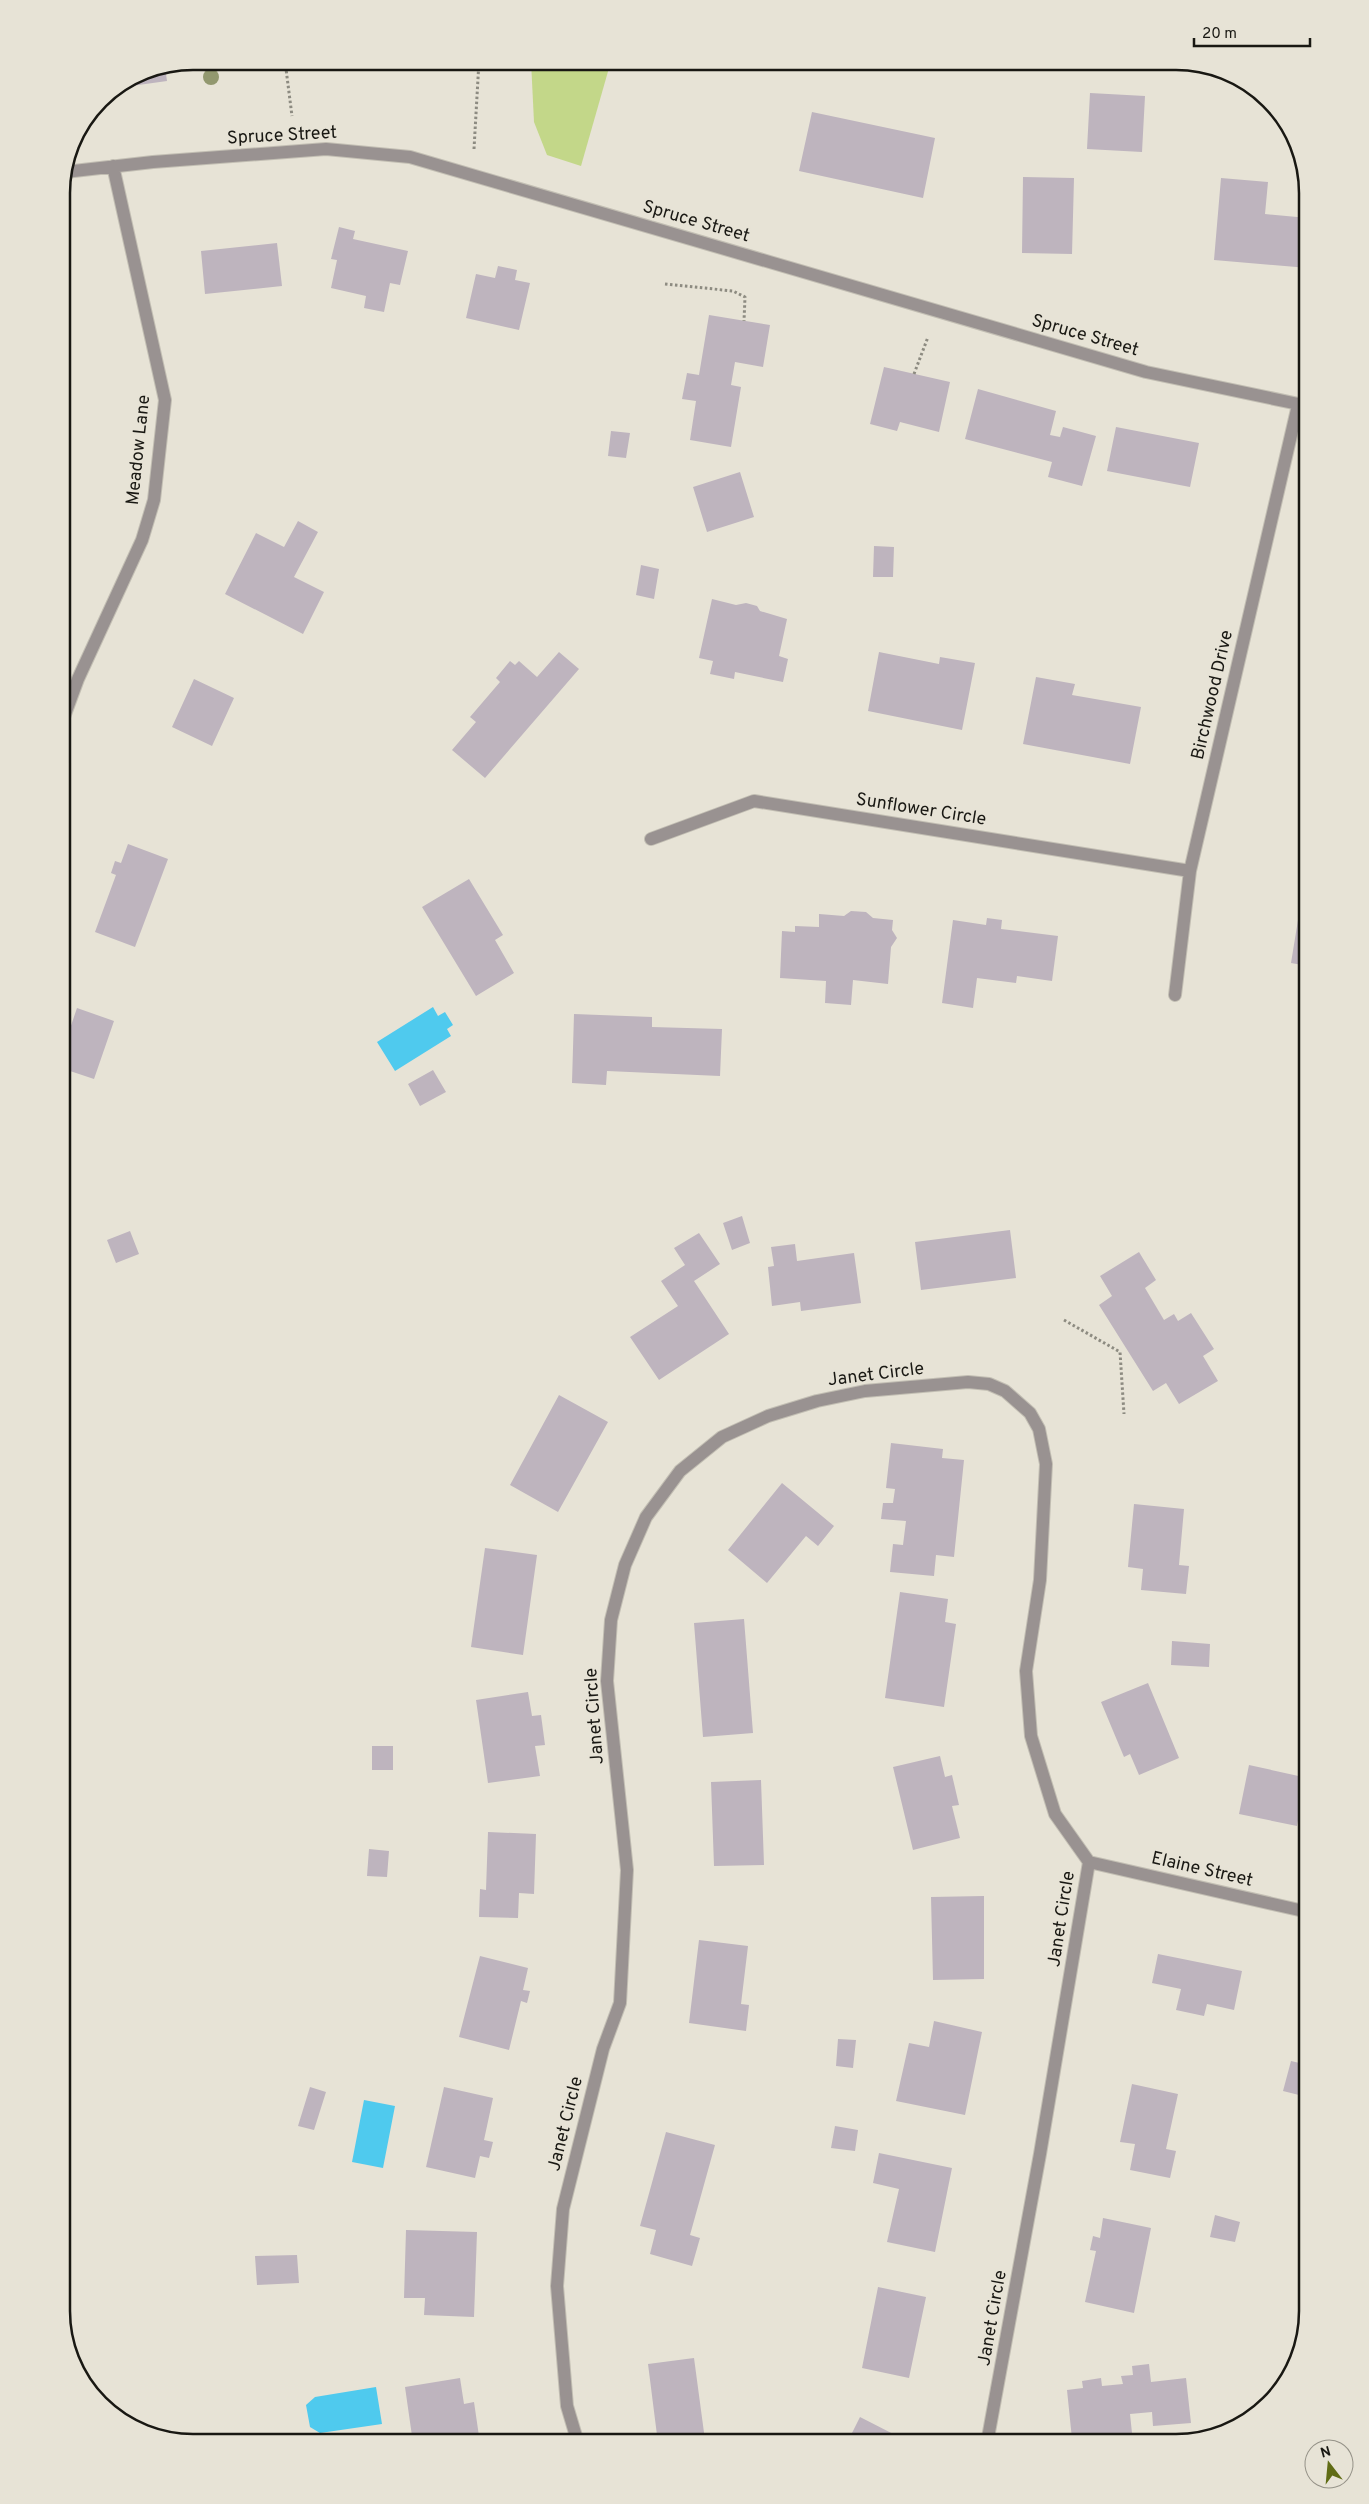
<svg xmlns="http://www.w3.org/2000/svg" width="1369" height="2504" viewBox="0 0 1369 2504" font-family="Overpass,sans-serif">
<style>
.green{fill:#c3d789}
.water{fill:#4fcaee}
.building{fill:#beb4be}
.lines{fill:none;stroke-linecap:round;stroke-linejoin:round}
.street-casing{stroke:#c2beb3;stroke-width:14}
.path{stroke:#8d8b81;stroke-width:3;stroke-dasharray:2.5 2.5;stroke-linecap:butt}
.street{stroke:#999291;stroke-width:12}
.tree{fill:#92986f}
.labels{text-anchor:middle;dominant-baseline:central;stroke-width:4.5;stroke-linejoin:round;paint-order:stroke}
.street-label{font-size:18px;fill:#191813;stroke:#e7e3d6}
.rim{fill:none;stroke:#191813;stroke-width:2.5}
</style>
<rect width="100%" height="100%" fill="#e7e3d6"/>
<path class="green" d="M531,61H611L581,166L547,155L534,122Z"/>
<path class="water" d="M433,1007L438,1016L445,1012L453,1025L447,1029L451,1036L395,1071L377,1042Z
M364,2100L395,2106L383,2168L352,2162Z
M376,2387L382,2424L320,2433L310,2427L306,2405L315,2397Z"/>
<path class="building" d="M165,67L167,81L117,88L143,71Z
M1090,93L1145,96L1142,152L1087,149Z
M812,112L935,138L923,198L799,171Z
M1023,177L1074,178L1072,254L1022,253Z
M1221,178L1268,182L1265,214L1308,218V268L1214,260Z
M339,227L355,231L353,239L408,251L400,285L390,283L384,312L364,308L366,296L331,288L337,260L331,259Z
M277,243L282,286L205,294L201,251Z
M498,266L517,270L515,280L530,283L519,330L466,318L476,274L495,278Z
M62,279H66L70,303L62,305Z
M709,315L770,325L763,367L735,362L731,385L741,387L731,447L690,440L696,401L682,399L687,373L699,375Z
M884,367L950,382L939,432L900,422L897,431L870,424Z
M978,389L1056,411L1050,435L1060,437L1063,427L1096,436L1082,486L1048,477L1052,462L965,439Z
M1116,427L1199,443L1190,487L1107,471Z
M611,431L630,433L626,458L608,456Z
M740,472L754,517L707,532L693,487Z
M298,521L318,532L294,577L324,592L303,634L225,594L256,533L284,547Z
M874,546L894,547L893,577H873Z
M641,565L659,569L654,599L636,595Z
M712,599L736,605L746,603L757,606L760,611L787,619L779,656L788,659L783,682L735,672L734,679L710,674L713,661L699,658Z
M559,652L579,669L485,778L452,750L476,722L470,717L500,682L496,678L510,661L515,665L519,661L537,677Z
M879,652L939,664L940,657L975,663L962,730L868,711Z
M1036,677L1075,684L1072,695L1141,707L1130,764L1023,744Z
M194,679L234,698L212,746L172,727Z
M128,844L168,859L135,947L95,932L116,875L111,873L115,861L121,863Z
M469,879L503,935L495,940L514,973L476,996L422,907Z
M1307,907H1308V966L1291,963L1298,920L1304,921Z
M851,911L866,912L873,918L893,920L892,930L897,938L891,947L888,984L853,980L851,1005L825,1003L826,981L780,978L782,931L795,932V926L819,927V914L844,916Z
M987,918L1002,920L1001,929L1058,936L1052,981L1017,976L1016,983L977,978L973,1008L942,1003L953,920L986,925Z
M77,1008L114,1021L94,1079L61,1068V1055Z
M574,1014L652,1017V1027L722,1029L720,1076L607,1071L606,1085L572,1083Z
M433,1070L446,1092L420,1106L408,1084Z
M742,1216L750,1243L732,1250L723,1223Z
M1010,1230L1016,1278L921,1290L915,1242Z
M130,1231L139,1254L116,1263L107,1240Z
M699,1233L720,1264L694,1281L729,1334L659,1380L630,1337L678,1306L661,1281L685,1265L674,1248Z
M795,1244L797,1261L854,1253L861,1303L801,1311L800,1302L772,1306L768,1267L774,1266L771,1247Z
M1139,1252L1156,1280L1145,1288L1164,1320L1174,1314L1178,1321L1191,1313L1214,1349L1203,1356L1218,1381L1179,1404L1166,1383L1153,1391L1099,1305L1112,1296L1100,1276Z
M559,1395L608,1422L558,1512L510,1485Z
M891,1443L943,1449L942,1458L964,1460L954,1557L936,1555L934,1576L890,1572L893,1544L903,1545L906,1521L881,1519L883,1503H893L895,1489L886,1488Z
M782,1483L834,1526L818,1546L806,1536L767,1583L728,1550Z
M1134,1504L1184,1509L1179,1565L1189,1566L1186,1594L1141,1590L1143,1569L1128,1567Z
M485,1548L537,1555L523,1655L471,1647Z
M900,1592L948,1599L945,1622L956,1624L944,1707L885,1698Z
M744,1619L753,1733L703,1737L694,1623Z
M1172,1641L1210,1644L1209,1667L1171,1665Z
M1148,1683L1179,1758L1139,1775L1130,1754L1124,1757L1101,1702Z
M528,1692L532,1716L541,1715L545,1745L535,1746L540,1776L488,1783L476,1700Z
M372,1746H393V1770H372Z
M940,1756L945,1777L952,1775L959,1805L952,1806L960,1838L913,1850L893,1767Z
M1308,1759V1811L1300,1810L1297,1826L1239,1814L1249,1765L1303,1777Z
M761,1780L764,1865L714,1866L711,1782Z
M488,1832L536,1834L534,1894L519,1893L518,1918L479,1917L480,1889L486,1890Z
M369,1849L389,1851L387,1877L367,1876Z
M984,1896V1979L933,1980L931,1897Z
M699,1940L748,1946L741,2004L749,2005L746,2031L689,2023Z
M1158,1954L1242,1971L1234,2010L1207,2004L1204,2016L1176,2010L1181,1989L1152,1983Z
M480,1956L528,1968L523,1990L530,1991L527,2003L521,2001L509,2050L459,2037Z
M934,2021L982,2032L965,2115L896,2101L909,2043L929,2047Z
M838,2039L856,2040L853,2068L836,2066Z
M1291,2061L1308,2065V2077L1303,2096L1283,2091Z
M1132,2084L1178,2094L1166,2149L1176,2151L1170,2178L1130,2170L1135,2144L1120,2142Z
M310,2087L326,2092L314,2130L298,2126Z
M444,2087L493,2098L484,2140L493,2142L489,2158L480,2156L475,2178L426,2167Z
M835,2126L858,2130L855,2151L831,2148Z
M666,2132L715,2145L690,2235L700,2238L692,2266L650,2254L656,2230L640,2226Z
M879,2153L952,2168L935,2252L887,2242L899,2189L873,2183Z
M1215,2215L1240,2222L1235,2242L1210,2237Z
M1103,2218L1151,2228L1134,2313L1085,2302L1096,2251L1090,2250L1093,2236L1100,2238Z
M406,2230L477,2232L474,2317L424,2315L425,2298H404Z
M297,2255L299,2283L257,2285L255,2256Z
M878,2287L926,2297L909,2378L862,2368Z
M694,2358L705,2440L658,2443L648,2364Z
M1149,2364L1151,2382L1186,2378L1191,2423L1153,2426L1152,2412L1130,2414L1132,2433L1072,2439L1067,2390L1083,2388L1082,2381L1101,2378L1102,2386L1123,2384L1121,2376L1133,2375L1132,2366Z
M460,2378L464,2404L474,2402L480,2443H413L405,2387Z
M860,2417L905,2440L903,2443H847Z"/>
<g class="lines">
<defs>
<path id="street" d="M65,172L153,162L326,149L410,157L1146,372L1308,406
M61,725L78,679L142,540L154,500L165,400L113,166
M651,839L754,801L1190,871
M1175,995L1190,871L1298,405
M1089,1862L1308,1912
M578,2443L567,2406L557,2286L563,2209L603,2049L620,2003L627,1870L607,1681L611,1620L625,1565L646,1517L680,1471L722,1437L768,1416L817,1401L865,1391L968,1382L989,1384L1005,1391L1030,1413L1039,1429L1046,1464L1040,1580L1026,1671L1031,1736L1055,1814L1089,1862L1040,2154L987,2443"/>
</defs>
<use href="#street" class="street-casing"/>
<path class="path" d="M285,61L292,116
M474,149L479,61
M665,284L733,291L745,297L744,321
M914,374L928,337
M1064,1320L1120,1352L1124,1414"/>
<use href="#street" class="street"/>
</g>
<circle class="tree" cx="211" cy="77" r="8"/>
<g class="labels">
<g class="street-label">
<text transform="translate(282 136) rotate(-3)">Spruce Street</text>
<text transform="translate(696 222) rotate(16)">Spruce Street</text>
<text transform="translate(1085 336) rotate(16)">Spruce Street</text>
<text transform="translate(139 450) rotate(-84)">Meadow Lane</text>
<text transform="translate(1213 695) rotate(-77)">Birchwood Drive</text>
<text transform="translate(921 810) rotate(9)">Sunflower Circle</text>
<text transform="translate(876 1375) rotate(-7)">Janet Circle</text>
<text transform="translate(595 1716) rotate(-94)">Janet Circle</text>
<text transform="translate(1202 1870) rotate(13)">Elaine Street</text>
<text transform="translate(1062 1919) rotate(-81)">Janet Circle</text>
<text transform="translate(566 2124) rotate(-76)">Janet Circle</text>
<text transform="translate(993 2318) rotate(-80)">Janet Circle</text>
</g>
</g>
<path d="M0 0H1369V2504H0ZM193 70H1176A123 123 0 0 1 1299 193V2311A123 123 0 0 1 1176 2434H193A123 123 0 0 1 70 2311V193A123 123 0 0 1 193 70Z" fill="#e7e3d6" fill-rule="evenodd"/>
<path class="rim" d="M193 70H1176A123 123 0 0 1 1299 193V2311A123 123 0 0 1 1176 2434H193A123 123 0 0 1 70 2311V193A123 123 0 0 1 193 70Z"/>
<g transform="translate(1329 2464) rotate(344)"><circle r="24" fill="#e7e3d6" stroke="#959288"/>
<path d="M0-4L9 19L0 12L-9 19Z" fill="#606c15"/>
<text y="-8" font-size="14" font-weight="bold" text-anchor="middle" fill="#191813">N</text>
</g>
<path d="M1194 38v8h116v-8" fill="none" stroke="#191813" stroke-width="2.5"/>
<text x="1202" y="38" font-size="15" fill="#191813" stroke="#e7e3d6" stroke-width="4" paint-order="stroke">20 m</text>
</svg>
